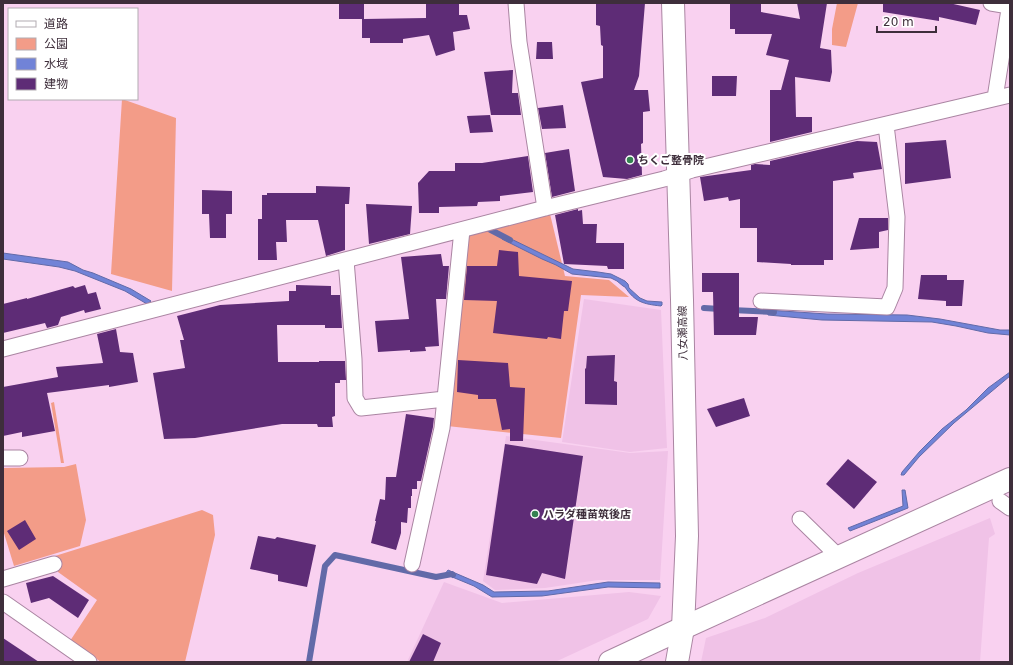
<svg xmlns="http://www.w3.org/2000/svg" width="1013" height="665" viewBox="0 0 1013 665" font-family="'DejaVu Sans','Noto Sans JP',sans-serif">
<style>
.built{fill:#f0c2e7}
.green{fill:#f39c88}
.water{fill:#7183d7;stroke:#626aa8}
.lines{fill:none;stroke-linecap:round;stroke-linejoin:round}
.stream{stroke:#626aa8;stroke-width:6}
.building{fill:#5e2c76}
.street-casing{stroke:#aa85a2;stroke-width:17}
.secondary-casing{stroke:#aa85a2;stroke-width:24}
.primary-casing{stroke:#aa85a2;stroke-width:24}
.street{stroke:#fff;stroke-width:15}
.secondary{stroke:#fff;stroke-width:22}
.primary{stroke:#fff;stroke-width:22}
.poi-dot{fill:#358251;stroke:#fff;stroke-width:1.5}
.labels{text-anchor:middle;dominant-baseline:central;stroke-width:4;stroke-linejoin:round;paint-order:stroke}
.poi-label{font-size:11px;font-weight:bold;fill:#3e2e3b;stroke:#fff;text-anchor:start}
.street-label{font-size:11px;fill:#3e2e3b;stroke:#fff}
</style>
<rect width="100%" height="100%" fill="#f9d1f0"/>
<path class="built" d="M584,299L661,310L667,448L630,452L562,442Z
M506,436L630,453L668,451L660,580H598L545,588L495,590L483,581Z
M990,518L995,534L989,538L980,662H701L706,638L765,618L858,573Z
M444,582L502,603L629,592L661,596L648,619L555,662H407Z"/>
<path class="green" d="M837,3H858L846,47L832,45V29Z
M122,99L176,118L172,291L111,274Z
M550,214L565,276L609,280L629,297L581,295L561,438L447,426L466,236Z
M54,402L64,463H61L51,403Z
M76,464L86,520L80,546L14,566L3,530V468L64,467Z
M202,510L213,515L215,535L185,662H101L70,641L97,600L58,572L55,556Z"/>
<path class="water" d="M505,236L573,269L598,272L611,274L625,281L628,284L629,288L640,298L647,301L662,302V305L661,306C643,304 635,302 625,287L623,286L617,281L611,278L572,274L556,265L542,259L502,239Z
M3,253L68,262L83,270L93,273L131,289L151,301L147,304L125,291L75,271L59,267L3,259Z
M767,310L827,314L907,315L940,319L1000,330H1010V335L988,333L956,326L932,322L822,320L768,315Z
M1010,372V376L954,423L919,457L904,475H901L902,472L920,451L942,429L966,410L988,388Z
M902,490H905L908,508L850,531L848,528L903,506Z
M448,570L483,585L494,592L548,591L608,582L660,583V588L608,587L542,596L492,597L474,586L445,574Z"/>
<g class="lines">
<path class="stream" d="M487,228L510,240
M704,308L720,309
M731,310L774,312
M309,662L325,566L335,555L436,577L452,574L453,575"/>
</g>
<path class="building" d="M339,3H364V19L426,18V3H459V15H467L470,29L453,32L455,50L436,56L429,35L403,39V43H370V38H362V19H339Z
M596,3H645L639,76L634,90H648L650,111L643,112V143L641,144L642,175L627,179L603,177L581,82L603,78V46L601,45L600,26L596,25Z
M730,3H761V12L800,19L797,3H827L820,48L831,50L832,72L830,82L795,77L796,117H812V132L770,142V90H781L789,60L766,55L772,34H735V29H730Z
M883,3H949L980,10L976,25L939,17V21L883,12Z
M537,42H552L553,59H536Z
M513,70L512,93H518L521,115H491L484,72Z
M712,76H737L736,96H712Z
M563,105L566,128L542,129L538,108Z
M490,115L493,132L470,133L467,116Z
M946,140L951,178L905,184V143Z
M857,141L877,142L882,169L853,173L854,178L833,181V260H824V265H791V264L757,262V228H740V199L729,201L728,197L704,201L700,177L751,170V165L755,164L770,165V161Z
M569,149L575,191L552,197L545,153Z
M528,156L533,192L500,196V201L478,202L477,206L439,207V213H419L418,183L429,171H455V163H482Z
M316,186L350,187L349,204H345V250L326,256L318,220H286L287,242H276L277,260H258V219H262V195H267V193H316Z
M202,190L232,191V214H226V238H210L209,214H202Z
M366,204L412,206L410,234L369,244Z
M578,209V211L582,210L583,224H597L596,243H624V269H608L607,266L564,264L555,215Z
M859,218H888V230L879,232V248L850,250Z
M499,250L518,252L519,276L572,281L568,311H564L561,339L548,337L547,339L493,333L497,301L464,300L467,266H497Z
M441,254L443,266H449L446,299H436L439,346L425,347L426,351L410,352V350L378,352L375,321L409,319L401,257Z
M702,273H739V317H758L756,335H714L713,292H702Z
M921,275H947V280H964L962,306H946V301L918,299Z
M85,285L88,294L96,292L101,309L85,313L84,310L61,317L58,325L47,328L45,323L3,333V304L27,298V299L73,286L75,288Z
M296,285L331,286V295H340L342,328H325V325H277L278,362H319V361H345L346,380H340V383H335V416L332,417L333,427H318L317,424H282L195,438L164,439L153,373L185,368L180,340H184L177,316L220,305L289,301V291H296Z
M116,329L120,352L133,353L138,382L109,387V385L47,393L55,431L22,437V432L3,436V387L58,377L56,367L103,363L97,334Z
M615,355L614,381L617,382V405L585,404V368L586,369L587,356Z
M458,360L508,363L510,387L525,388L523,441H510V429L502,430L496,399H478V395L457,392Z
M744,398L750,416L716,427L707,409Z
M406,414L434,418L433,427L421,481H417V489H412V496H411V508H408L407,523L401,522V533L396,550L371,543L376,521H375L380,499L385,500L386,477H396Z
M505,444L583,456L565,579L542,573L537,584L486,575Z
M848,459L877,482L854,509L826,484Z
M25,520L36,539L19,550L7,531Z
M258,536L275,539L277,537L316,545L307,587L278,581V575L250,569Z
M53,576L89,600L78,618L49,598L31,603L26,583Z
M423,634L441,643L433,662H409Z
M3,638L39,662H3Z"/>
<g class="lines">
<defs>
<path id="street" d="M516,3L519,42L545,208
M991,3L1009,6
M995,98L1010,3
M346,260L354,359L355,398L361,408L445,399
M761,301L887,307L895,288L897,217L886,125
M3,349L545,208L664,179L692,170L1010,95
M3,458H20
M1000,501L1010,508
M800,519L839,557
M412,564L442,428L462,230
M3,579L54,564
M3,602L89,662"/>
<path id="secondary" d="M610,662L683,628L1010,479"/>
<path id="primary" d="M673,3L682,300L687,536L683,628L677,662"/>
</defs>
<use href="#street" class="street-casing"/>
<use href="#secondary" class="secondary-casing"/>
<use href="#primary" class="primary-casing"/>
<use href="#street" class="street"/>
<use href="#secondary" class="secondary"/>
<use href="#primary" class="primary"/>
</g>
<g class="poi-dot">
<circle cx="630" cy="160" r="4"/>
<circle cx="535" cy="514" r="4"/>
</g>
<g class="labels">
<g class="poi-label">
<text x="638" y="160">ちくご整骨院</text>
<text x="543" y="514">ハラダ種苗筑後店</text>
</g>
<g class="street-label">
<text transform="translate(683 333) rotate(-91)">八女瀬高線</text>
</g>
</g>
<rect width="1013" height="665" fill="none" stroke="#3e2e3b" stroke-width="8"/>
<rect x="8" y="8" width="130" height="92" fill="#ffffff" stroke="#b2abb1"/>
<rect x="16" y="21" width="20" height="6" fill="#ffffff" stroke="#b2abb1"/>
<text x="44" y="28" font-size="12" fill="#3e2e3b">道路</text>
<rect x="16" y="38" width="20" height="12" fill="#f39c88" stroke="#b2abb1"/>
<text x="44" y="48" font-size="12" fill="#3e2e3b">公園</text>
<rect x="16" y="58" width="20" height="12" fill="#7183d7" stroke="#b2abb1"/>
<text x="44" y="68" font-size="12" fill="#3e2e3b">水域</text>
<rect x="16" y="78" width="20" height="12" fill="#5e2c76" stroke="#b2abb1"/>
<text x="44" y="88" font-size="12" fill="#3e2e3b">建物</text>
<path d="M877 26v6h59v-6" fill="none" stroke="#3e2e3b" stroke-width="2"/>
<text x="883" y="26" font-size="12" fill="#3e2e3b" stroke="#ffffff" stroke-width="3" paint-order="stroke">20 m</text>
</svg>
